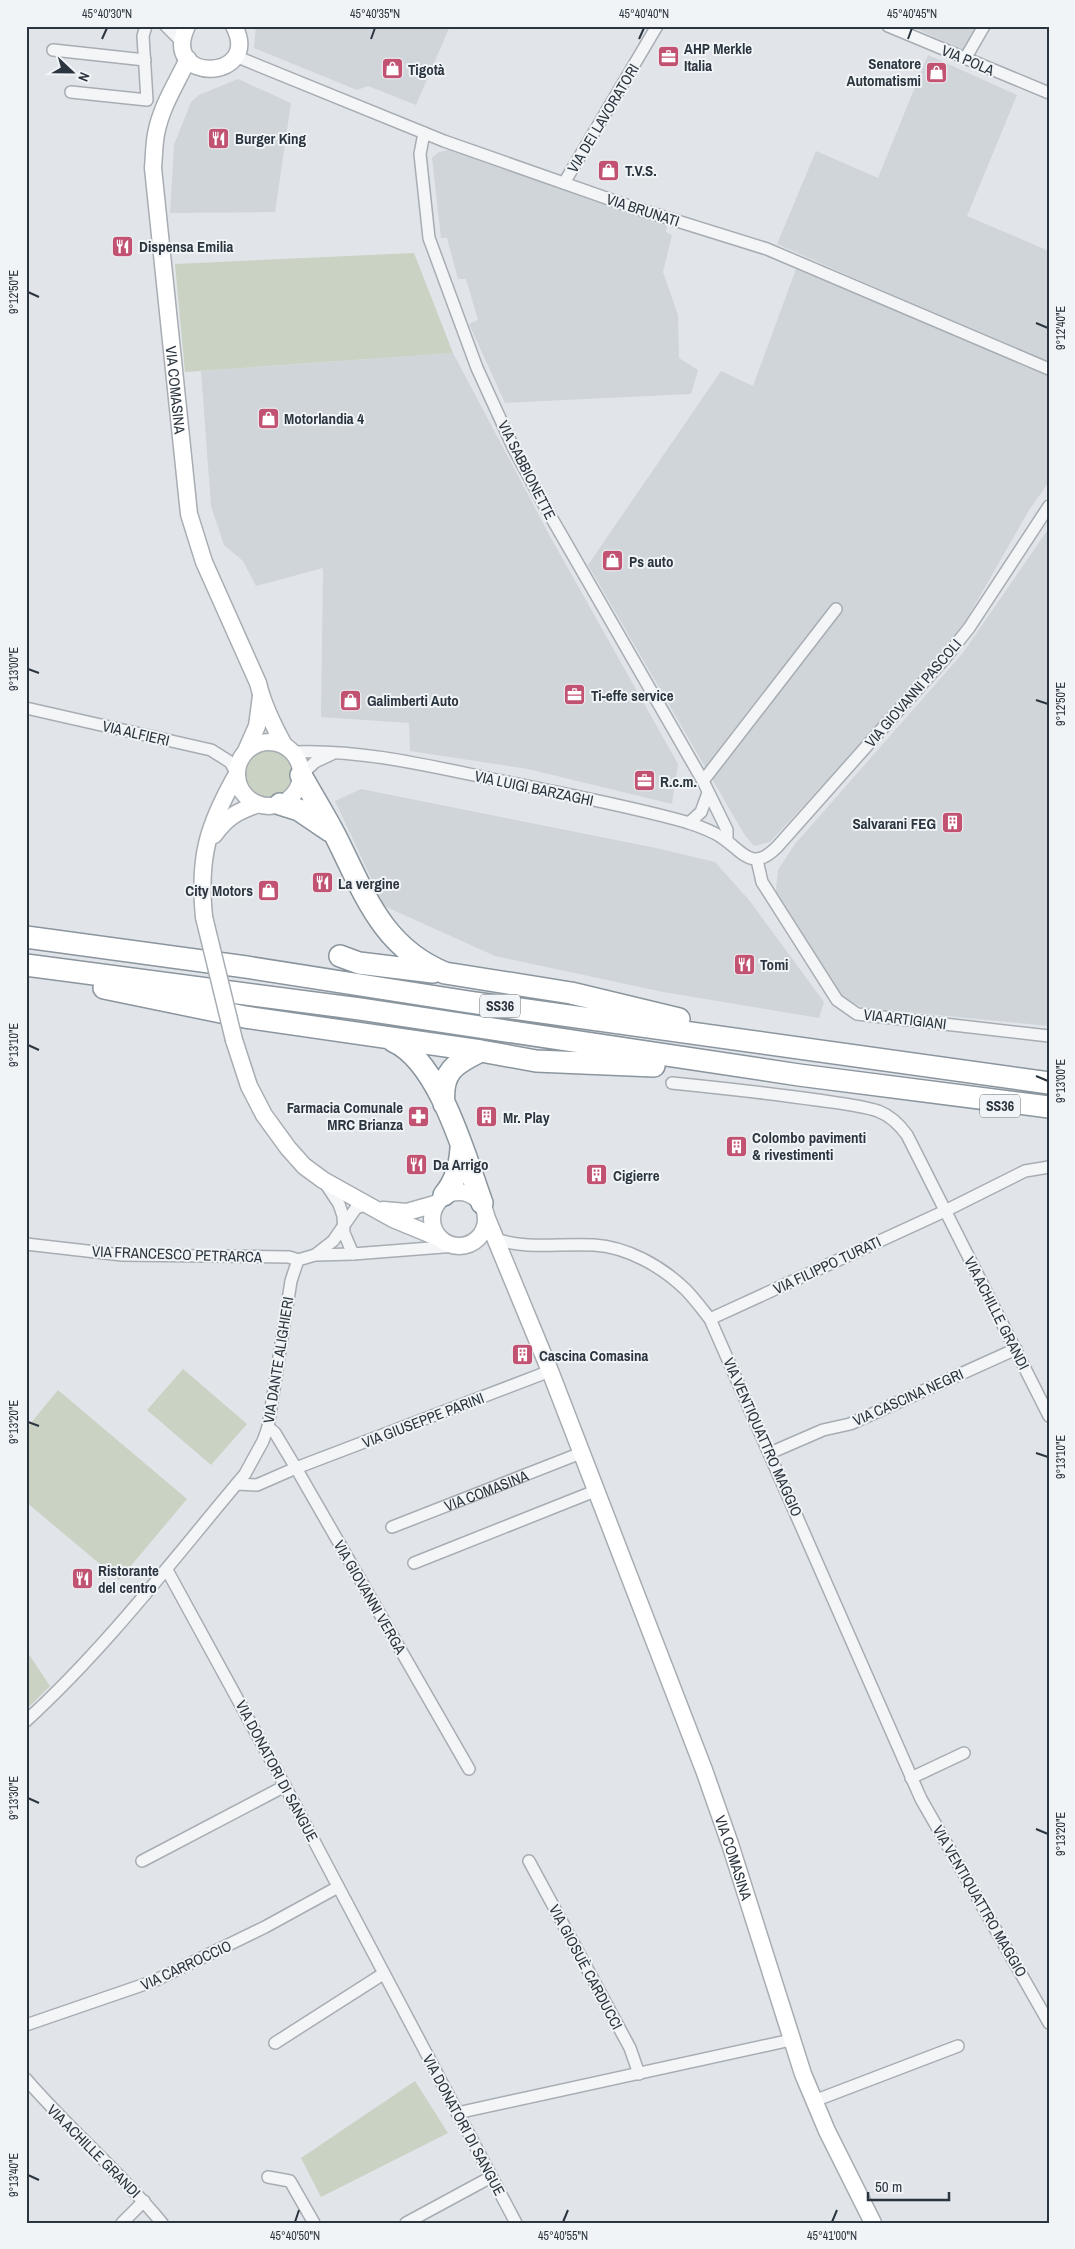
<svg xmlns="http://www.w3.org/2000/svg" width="1075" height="2249" viewBox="0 0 1075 2249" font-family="'Archivo Narrow',sans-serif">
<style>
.built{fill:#d0d5da}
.green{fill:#c9d2c3}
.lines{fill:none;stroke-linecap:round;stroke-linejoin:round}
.street-casing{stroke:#a7adb3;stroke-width:14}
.secondary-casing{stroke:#a7adb3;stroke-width:19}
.highway-casing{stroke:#8a959e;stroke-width:24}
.street{stroke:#f4f5f7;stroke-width:11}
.secondary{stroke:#fff;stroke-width:16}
.highway{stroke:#fff;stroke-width:21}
.secondary-bridge-casing{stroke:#a7adb3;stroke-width:19;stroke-linecap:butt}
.secondary-bridge{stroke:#fff;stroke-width:16}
.ticks{fill:none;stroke:#2b353f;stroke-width:2}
.labels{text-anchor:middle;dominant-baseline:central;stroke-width:4;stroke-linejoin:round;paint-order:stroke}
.shield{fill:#f1f4f6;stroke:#666e76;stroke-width:1}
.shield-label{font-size:14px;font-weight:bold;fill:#2b353f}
.poi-label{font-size:15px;font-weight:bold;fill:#2b353f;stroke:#f1f4f6;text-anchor:start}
.street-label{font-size:15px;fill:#2b353f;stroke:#f1f4f6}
.neatline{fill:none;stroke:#2b353f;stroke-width:2}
.ticks-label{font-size:12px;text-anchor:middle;fill:#2b353f}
</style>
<rect width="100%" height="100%" fill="#e1e5e9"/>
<path class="built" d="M256,26H450L416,105L368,86L357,90L254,48Z
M910,26H976L963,50Z
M928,55L1017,95L967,216L1049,251V364L777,244L816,151L878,178Z
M238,79L291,103L275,212L170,213L174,145L191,102L199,95Z
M449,150L667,225L666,232L672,235L663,272L678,315L679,358L698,370L691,394L505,403L469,324L478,320L466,279H458L447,238H441L432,158L439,152Z
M796,269L1049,375V482L1029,510L964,624L899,703L770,842L754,846L744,834L588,565L721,371L753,386Z
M453,353L551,538L678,764L672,804L528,769L410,751L409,723L321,717L323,568L256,586L243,561L224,545L211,506L201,371Z
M1049,528V1026L865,1008L841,998L775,900L778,870L795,844L962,654Z
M361,789L656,848L715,862L749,900L824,1002L819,1018L663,992L495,956L384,906L335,801Z"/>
<path class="green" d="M414,253L453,353L185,372L175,264Z
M246 774a24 24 0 1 1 48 0a24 24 0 1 1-48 0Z
M183,1369L247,1424L211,1465L147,1410Z
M58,1390L187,1499L119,1580L26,1502V1429Z
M26,1650L50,1686L26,1710Z
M415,2081L448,2133L321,2197L301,2158Z"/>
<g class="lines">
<defs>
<g id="street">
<path d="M166,26L182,42"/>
<path d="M888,26L1049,93"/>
<path d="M53,50L145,60"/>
<path d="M235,56L444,141L629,206L767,249L1049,369"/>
<path d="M965,59L984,26"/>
<path d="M71,92L147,100L143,36L146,26"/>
<path d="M424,133L420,154L429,238L477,368L514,449L543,503L703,781L727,830V841"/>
<path d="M564,183L657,26"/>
<path d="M26,708L211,750L230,762L237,774"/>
<path d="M293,752C363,749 434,767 502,781C564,794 626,805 686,822C698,826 711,830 721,837C743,851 751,873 777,847L945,658L969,628L1049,506"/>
<path d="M301,775L315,762L332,754"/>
<path d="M703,781L836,609"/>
<path d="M689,823L701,812L708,793"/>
<path d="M757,860L762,882L837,1000L857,1014L1049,1036"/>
<path d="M672,1083C721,1088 769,1093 817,1100C837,1103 859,1105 878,1111C891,1116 899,1124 907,1135L1049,1416"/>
<path d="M325,1183L339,1204L343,1216L344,1233L353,1254"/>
<path d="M495,1239C531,1250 557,1243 594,1245C627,1247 661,1266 685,1289C694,1298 702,1309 710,1319L921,1799L1049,2023"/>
<path d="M26,1244L122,1255L289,1257L298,1260"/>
<path d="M315,1255L333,1241L356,1208L368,1204"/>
<path d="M710,1319L945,1211L1025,1171L1049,1167"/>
<path d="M268,1427L275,1433L296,1468L469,1769"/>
<path d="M770,1453L823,1430L850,1424L1016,1349"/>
<path d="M237,1484L257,1485L296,1468L550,1371"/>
<path id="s1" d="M392,1527L581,1453"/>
<path d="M414,1563L595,1491"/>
<path d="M167,1570L285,1786L516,2223"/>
<path d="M26,1721C108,1646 174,1558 245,1474L263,1441L268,1427L291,1281L298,1260L315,1255L353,1254L456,1246"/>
<path d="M911,1778L964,1753"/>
<path d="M142,1861L285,1786"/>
<path d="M529,1861L630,2048L639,2074"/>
<path d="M26,2025L154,1981L265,1927L338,1887"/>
<path d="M275,2043L383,1974"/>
<path d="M26,2079C69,2129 120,2172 162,2223"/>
<path d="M814,2101L958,2046"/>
<path d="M457,2113L791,2040"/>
<path d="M268,2177L290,2181L314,2223"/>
<path d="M122,2223L144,2201"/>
<path d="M406,2223L491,2177"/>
</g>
<g id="secondary">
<path d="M187,26C159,85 263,81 234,26"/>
<path id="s2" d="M188,59C176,84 161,107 156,134C154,145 154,157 153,168L189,514L204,562L258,683C263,705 273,725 284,745"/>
<circle cx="269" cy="774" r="32"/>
<path d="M246,751L257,726L261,696"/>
<path d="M214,835C228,816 237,812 258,804"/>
<path d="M204,917C198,857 208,825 237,774"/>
<path d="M234,1040L249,1086L264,1115L288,1148L304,1166L323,1180L393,1219L439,1238"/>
<circle cx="459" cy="1219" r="27"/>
<path d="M383,1210L407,1212L435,1204"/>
<path id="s3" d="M486,1216L550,1371L704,1770L730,1844L803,2074L827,2131L873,2223"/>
</g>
<path id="highway" d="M301,775C312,795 324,814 335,835C364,892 381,947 445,973L571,993L679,1019
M280,804L299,810L330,831
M26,937L246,967L469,1002L1049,1083
M340,956L359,963L433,972
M26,965L360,1009L799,1075L1049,1107
M104,988L245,1017L481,1051L536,1061L654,1066
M393,1041C440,1062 465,1157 482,1203
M444,1104C441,1072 454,1064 481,1051
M444,1195C456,1181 460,1166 461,1148"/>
</defs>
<use href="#street" class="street-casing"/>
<use href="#secondary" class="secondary-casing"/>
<use href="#highway" class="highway-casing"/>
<use href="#street" class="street"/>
<use href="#secondary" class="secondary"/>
<use href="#highway" class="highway"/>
<defs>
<path id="secondary-bridge" d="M204,917L234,1040"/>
</defs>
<use href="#secondary-bridge" class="secondary-bridge-casing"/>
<use href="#secondary-bridge" class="secondary-bridge"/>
</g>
<path class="ticks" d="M102,39L107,28M371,39L375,28M639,39L644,28M908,39L912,28M28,292L39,297M1036,323L1048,328M28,669L39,673M1036,700L1048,704M28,1045L39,1050M1036,1076L1048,1081M28,1422L39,1426M1036,1453L1048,1457M28,1798L39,1803M1036,1829L1048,1834M28,2175L39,2180M295,2222L299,2210M563,2222L568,2210M832,2222L837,2210"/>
<defs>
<symbol id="office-square" viewBox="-11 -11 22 22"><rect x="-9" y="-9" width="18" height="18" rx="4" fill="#c25272" stroke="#f1f4f6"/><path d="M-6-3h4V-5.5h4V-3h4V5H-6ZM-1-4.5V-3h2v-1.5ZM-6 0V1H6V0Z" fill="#fff"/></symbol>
<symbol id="shop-square" viewBox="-11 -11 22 22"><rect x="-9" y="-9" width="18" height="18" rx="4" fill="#c25272" stroke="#f1f4f6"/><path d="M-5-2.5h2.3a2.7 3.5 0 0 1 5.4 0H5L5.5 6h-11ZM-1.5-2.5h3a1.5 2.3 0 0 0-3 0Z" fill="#fff"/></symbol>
<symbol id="restaurant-square" viewBox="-11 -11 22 22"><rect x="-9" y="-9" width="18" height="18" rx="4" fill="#c25272" stroke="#f1f4f6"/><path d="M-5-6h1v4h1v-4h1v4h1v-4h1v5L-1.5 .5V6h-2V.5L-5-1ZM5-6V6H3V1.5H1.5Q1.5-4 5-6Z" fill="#fff"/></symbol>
<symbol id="building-square" viewBox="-11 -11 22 22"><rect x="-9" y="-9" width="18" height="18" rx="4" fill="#c25272" stroke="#f1f4f6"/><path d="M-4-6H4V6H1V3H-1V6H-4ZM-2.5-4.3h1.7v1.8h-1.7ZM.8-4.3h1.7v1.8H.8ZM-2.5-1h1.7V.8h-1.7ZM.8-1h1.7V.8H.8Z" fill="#fff"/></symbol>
<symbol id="pharmacy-square" viewBox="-11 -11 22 22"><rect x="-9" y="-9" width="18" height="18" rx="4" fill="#c25272" stroke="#f1f4f6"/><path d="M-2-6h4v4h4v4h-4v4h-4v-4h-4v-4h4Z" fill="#fff"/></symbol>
</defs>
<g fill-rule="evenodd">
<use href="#office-square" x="656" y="44" width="25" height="25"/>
<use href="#shop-square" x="380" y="56" width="25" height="25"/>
<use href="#shop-square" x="924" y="60" width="25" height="25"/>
<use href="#restaurant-square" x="206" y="126" width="25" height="25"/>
<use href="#shop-square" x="596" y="158" width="25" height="25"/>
<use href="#restaurant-square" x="110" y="234" width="25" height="25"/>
<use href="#shop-square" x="256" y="406" width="25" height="25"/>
<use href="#shop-square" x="600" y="548" width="25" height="25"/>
<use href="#office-square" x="562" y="682" width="25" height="25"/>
<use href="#shop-square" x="338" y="688" width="25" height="25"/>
<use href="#office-square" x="632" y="768" width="25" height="25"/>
<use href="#building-square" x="940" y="810" width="25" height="25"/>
<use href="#restaurant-square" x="310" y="870" width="25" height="25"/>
<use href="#shop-square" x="256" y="878" width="25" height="25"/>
<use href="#restaurant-square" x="732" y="952" width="25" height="25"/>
<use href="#pharmacy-square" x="406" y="1104" width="25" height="25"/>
<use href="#building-square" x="474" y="1104" width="25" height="25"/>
<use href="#building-square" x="724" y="1134" width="25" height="25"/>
<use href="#restaurant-square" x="404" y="1152" width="25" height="25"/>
<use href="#building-square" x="584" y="1162" width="25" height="25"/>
<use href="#building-square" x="510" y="1342" width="25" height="25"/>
<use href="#restaurant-square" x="70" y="1566" width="25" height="25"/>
</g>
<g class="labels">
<g class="shield">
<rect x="480" y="994.5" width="40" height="23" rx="4"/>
<rect x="980" y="1094.5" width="40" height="23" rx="4"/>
</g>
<g class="shield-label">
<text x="500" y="1006">SS36</text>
<text x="1000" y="1106">SS36</text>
</g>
<g class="poi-label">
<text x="684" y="48">AHP Merkle<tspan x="684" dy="17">Italia</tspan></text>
<text x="921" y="63" text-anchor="end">Senatore<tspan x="921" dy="17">Automatismi</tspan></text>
<text x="408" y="69">Tigotà</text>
<text x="235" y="138">Burger King</text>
<text x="625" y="170">T.V.S.</text>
<text x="139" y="246">Dispensa Emilia</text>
<text x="284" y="418">Motorlandia 4</text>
<text x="629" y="561">Ps auto</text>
<text x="591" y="695">Ti-effe service</text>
<text x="367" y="700">Galimberti Auto</text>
<text x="660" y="781">R.c.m.</text>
<text x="936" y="823" text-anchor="end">Salvarani FEG</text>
<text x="338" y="883">La vergine</text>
<text x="253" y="890" text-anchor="end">City Motors</text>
<text x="760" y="964">Tomi</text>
<text x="403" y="1107" text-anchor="end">Farmacia Comunale<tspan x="403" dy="17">MRC Brianza</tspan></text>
<text x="503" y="1117">Mr. Play</text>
<text x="752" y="1137">Colombo pavimenti<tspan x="752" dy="17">&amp; rivestimenti</tspan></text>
<text x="433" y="1164">Da Arrigo</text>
<text x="613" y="1175">Cigierre</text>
<text x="539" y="1355">Cascina Comasina</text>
<text x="98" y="1570">Ristorante<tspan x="98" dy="17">del centro</tspan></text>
</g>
<g class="street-label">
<text transform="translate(968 60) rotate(23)">VIA POLA</text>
<text transform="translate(603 118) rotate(-59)">VIA DEI LAVORATORI</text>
<text transform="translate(643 210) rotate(18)">VIA BRUNATI</text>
<text stroke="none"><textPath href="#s2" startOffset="339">VIA COMASINA</textPath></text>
<text transform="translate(527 470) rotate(63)">VIA SABBIONETTE</text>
<text transform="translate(913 693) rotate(-49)">VIA GIOVANNI PASCOLI</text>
<text transform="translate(136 733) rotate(13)">VIA ALFIERI</text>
<text transform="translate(534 788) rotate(12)">VIA LUIGI BARZAGHI</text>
<text transform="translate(905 1019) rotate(7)">VIA ARTIGIANI</text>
<text transform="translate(177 1254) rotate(2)">VIA FRANCESCO PETRARCA</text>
<text transform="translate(827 1265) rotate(-25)">VIA FILIPPO TURATI</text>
<text transform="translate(997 1313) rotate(63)">VIA ACHILLE GRANDI</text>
<text transform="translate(278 1360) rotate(-81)">VIA DANTE ALIGHIERI</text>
<text transform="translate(908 1397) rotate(-24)">VIA CASCINA NEGRI</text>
<text transform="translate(423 1420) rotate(-21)">VIA GIUSEPPE PARINI</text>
<text transform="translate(763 1437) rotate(66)">VIA VENTIQUATTRO MAGGIO</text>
<text stroke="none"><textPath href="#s1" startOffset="101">VIA COMASINA</textPath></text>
<text transform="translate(370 1597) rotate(60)">VIA GIOVANNI VERGA</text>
<text transform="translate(277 1771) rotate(62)">VIA DONATORI DI SANGUE</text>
<text stroke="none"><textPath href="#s3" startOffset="688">VIA COMASINA</textPath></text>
<text transform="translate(980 1901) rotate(60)">VIA VENTIQUATTRO MAGGIO</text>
<text transform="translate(186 1965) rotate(-25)">VIA CARROCCIO</text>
<text transform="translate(586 1967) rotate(62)">VIA GIOSUÈ CARDUCCI</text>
<text transform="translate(464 2125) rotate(62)">VIA DONATORI DI SANGUE</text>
<text transform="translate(94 2151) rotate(45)">VIA ACHILLE GRANDI</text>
</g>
</g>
<rect width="1075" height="2249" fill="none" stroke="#f1f4f6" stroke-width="55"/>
<g transform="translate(72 72) rotate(112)" stroke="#f1f4f6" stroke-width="4" paint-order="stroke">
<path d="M0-4L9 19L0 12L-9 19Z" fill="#2b353f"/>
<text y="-8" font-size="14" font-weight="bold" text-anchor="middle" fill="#2b353f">N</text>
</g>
<path d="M868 2192v8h81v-8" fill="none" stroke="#2b353f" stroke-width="2.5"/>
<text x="875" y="2192" font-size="15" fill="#2b353f" stroke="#f1f4f6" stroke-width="4" paint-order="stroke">50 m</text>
<rect x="28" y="28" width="1020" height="2194" class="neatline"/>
<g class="ticks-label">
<text x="107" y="18">45°40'30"N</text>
<text x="375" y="18">45°40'35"N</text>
<text x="644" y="18">45°40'40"N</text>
<text x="912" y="18">45°40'45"N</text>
<text transform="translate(14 292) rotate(-90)" y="4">9°12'50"E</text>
<text transform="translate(1061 328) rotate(-90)" y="4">9°12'40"E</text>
<text transform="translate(14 669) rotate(-90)" y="4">9°13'00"E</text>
<text transform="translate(1061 704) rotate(-90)" y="4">9°12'50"E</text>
<text transform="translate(14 1045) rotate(-90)" y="4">9°13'10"E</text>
<text transform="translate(1061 1081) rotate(-90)" y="4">9°13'00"E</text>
<text transform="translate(14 1422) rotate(-90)" y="4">9°13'20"E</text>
<text transform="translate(1061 1457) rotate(-90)" y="4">9°13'10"E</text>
<text transform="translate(14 1798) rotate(-90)" y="4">9°13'30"E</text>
<text transform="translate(1061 1834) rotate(-90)" y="4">9°13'20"E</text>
<text transform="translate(14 2175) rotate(-90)" y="4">9°13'40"E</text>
<text x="295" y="2240">45°40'50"N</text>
<text x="563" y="2240">45°40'55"N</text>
<text x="832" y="2240">45°41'00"N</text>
</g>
</svg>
